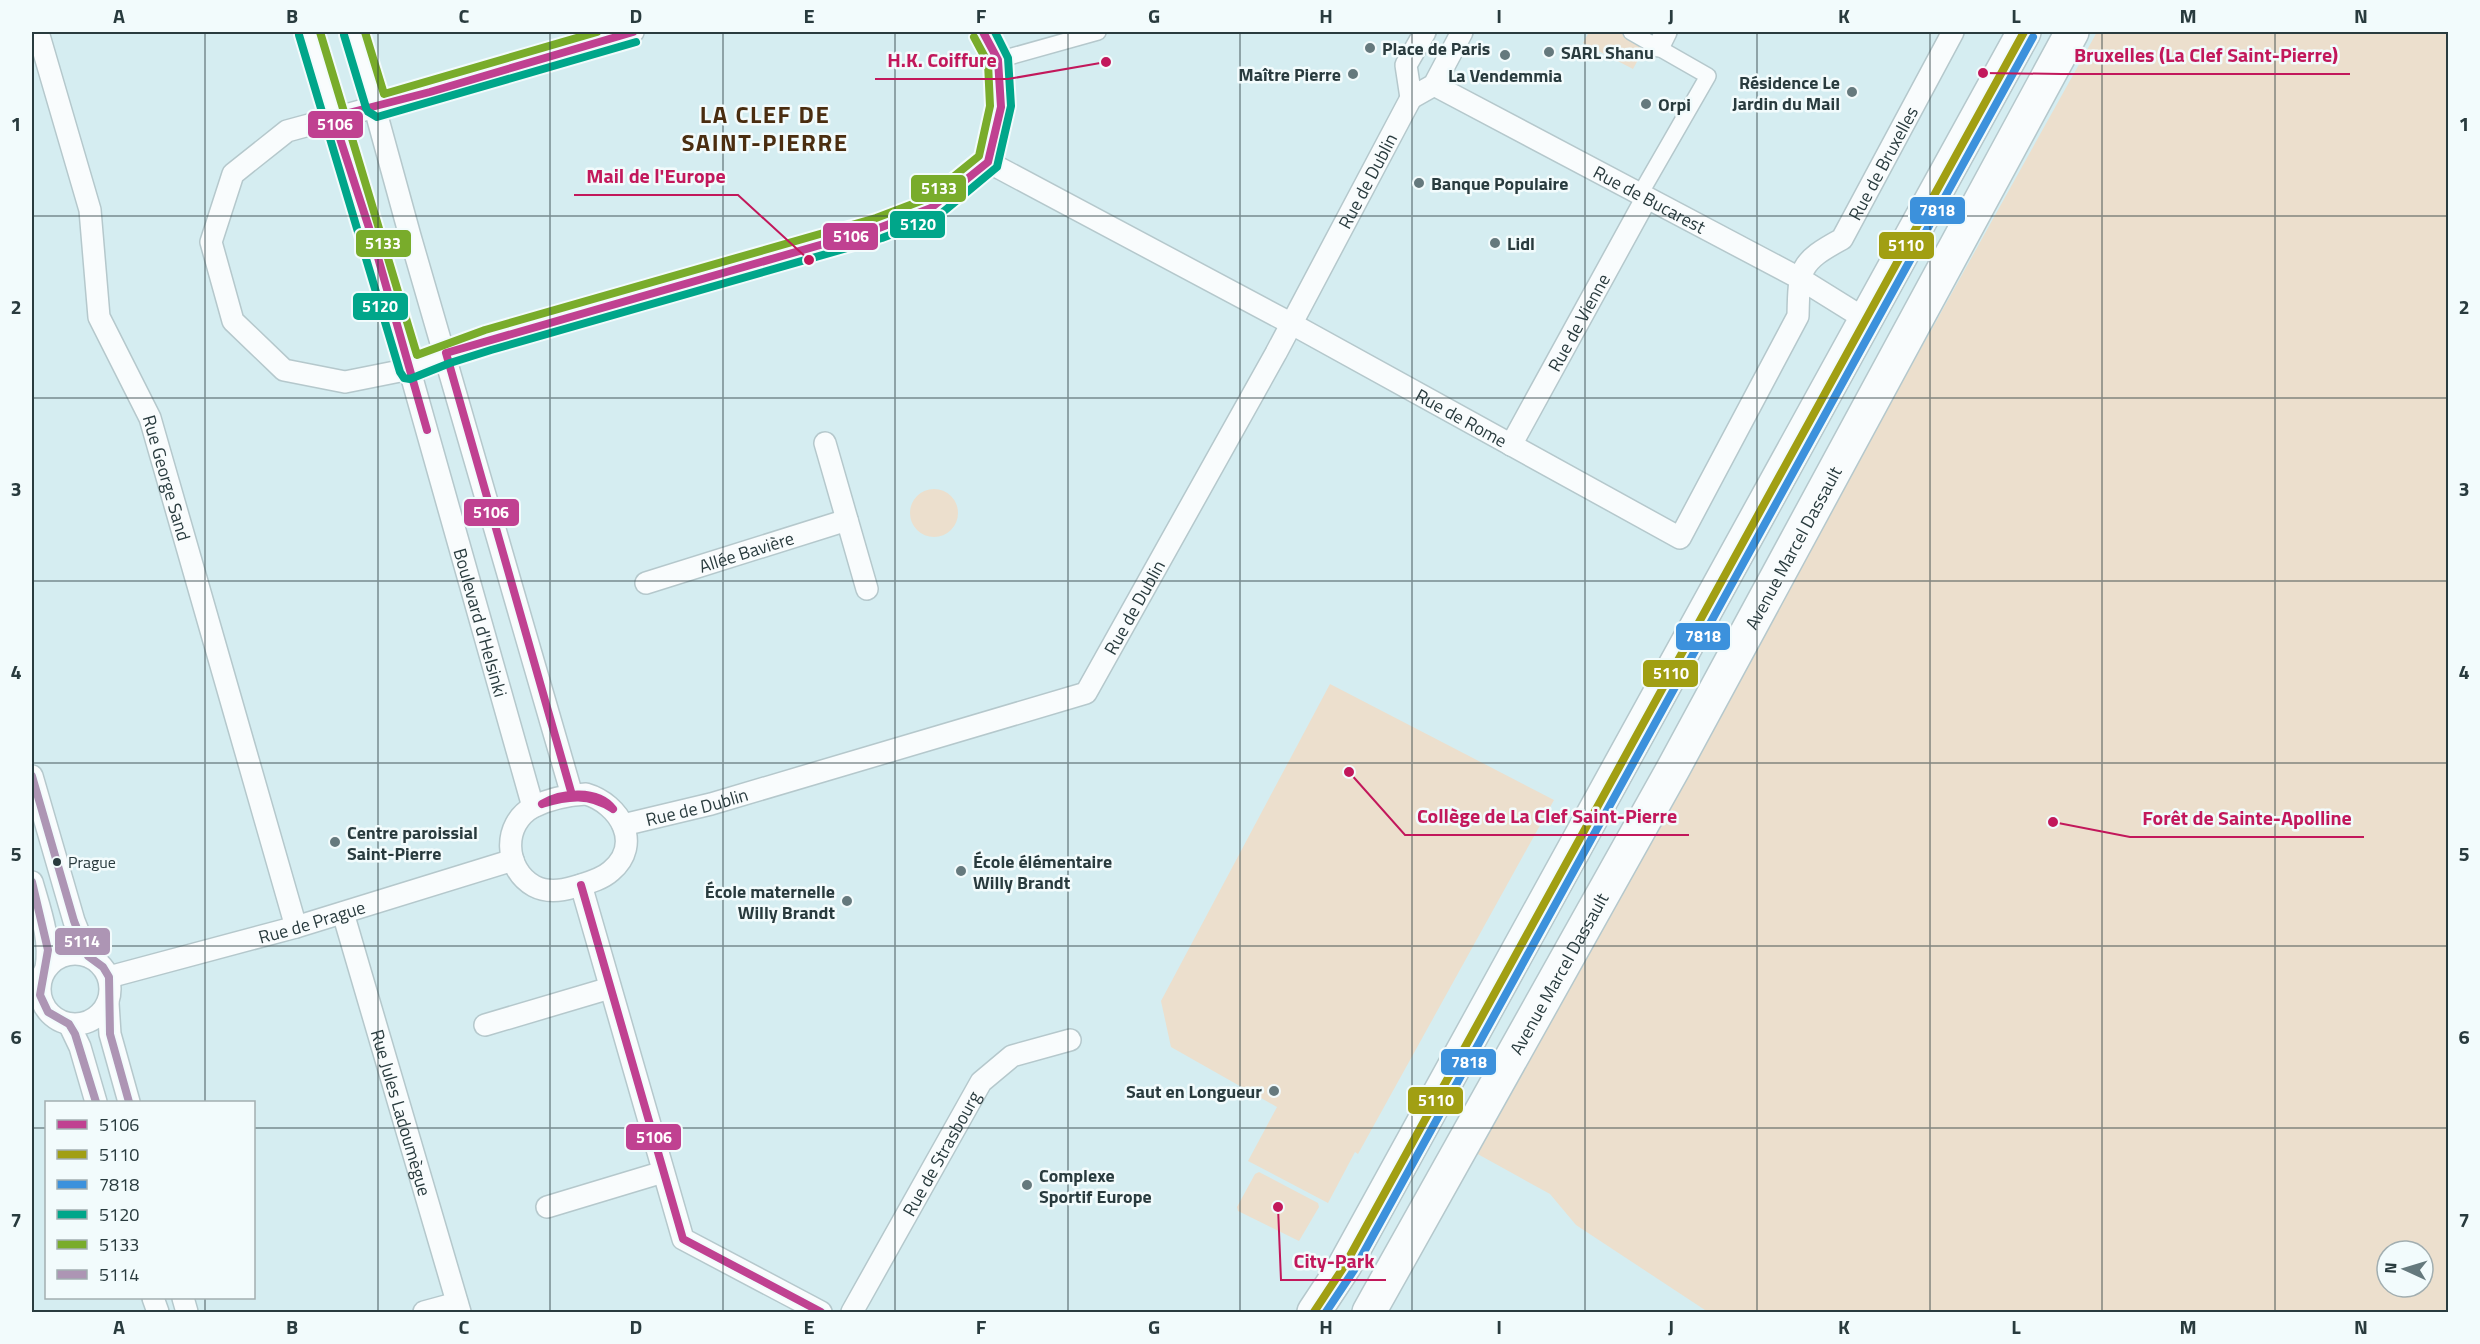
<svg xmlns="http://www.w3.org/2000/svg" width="2480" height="1344" viewBox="0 0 2480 1344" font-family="'Titillium Web',sans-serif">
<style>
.green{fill:#ecdfcd;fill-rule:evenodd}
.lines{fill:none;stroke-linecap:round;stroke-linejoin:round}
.pedestrian-casing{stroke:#b5c8cc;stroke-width:18}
.minor-casing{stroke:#b5c8cc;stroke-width:24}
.primary-casing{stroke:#b5c8cc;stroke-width:36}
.pedestrian{stroke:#f9fcfd;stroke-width:15}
.minor{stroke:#f9fcfd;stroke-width:21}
.primary{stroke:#f9fcfd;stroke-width:33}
.bus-1-casing{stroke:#f2fbfc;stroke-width:12}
.bus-2-casing{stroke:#f2fbfc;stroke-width:12}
.bus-3-casing{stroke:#f2fbfc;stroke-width:12}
.bus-4-casing{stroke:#f2fbfc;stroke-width:12}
.bus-5-casing{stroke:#f2fbfc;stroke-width:12}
.bus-6-casing{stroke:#f2fbfc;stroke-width:12}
.bus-1{stroke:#c04191;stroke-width:8}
.bus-2{stroke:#a19f13;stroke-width:8}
.bus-3{stroke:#3c91dc;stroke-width:8}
.bus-4{stroke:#00a68a;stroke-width:8}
.bus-5{stroke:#79ac2b;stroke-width:8}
.bus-6{stroke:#ad95b4;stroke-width:8}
.grid{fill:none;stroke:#293b3e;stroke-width:1.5;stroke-opacity:0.55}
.poi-dot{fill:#65797d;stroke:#f2fbfc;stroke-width:2}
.bus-dot{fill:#293b3e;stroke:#f2fbfc;stroke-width:2}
.labels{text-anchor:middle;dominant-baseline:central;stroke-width:5;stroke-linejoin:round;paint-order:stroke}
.bus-label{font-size:16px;fill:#293b3e;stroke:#f2fbfc;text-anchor:start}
.poi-label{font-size:18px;font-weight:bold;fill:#293b3e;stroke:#f2fbfc;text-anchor:start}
.street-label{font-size:18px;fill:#293b3e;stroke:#f2fbfc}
.district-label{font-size:24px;font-weight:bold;letter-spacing:1.5px;fill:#4a2d10;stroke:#f2fbfc}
.leader{fill:none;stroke:#c2185b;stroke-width:2}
.callout-dot{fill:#c2185b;stroke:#f2fbfc;stroke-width:2}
.callout-label{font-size:20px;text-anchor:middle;font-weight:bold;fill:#c2185b;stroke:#f2fbfc;stroke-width:5;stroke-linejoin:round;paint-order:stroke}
.line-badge{stroke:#f2fbfc;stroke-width:2}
.badge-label{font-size:16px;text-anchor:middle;font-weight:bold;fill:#fff}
.neatline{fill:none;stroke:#293b3e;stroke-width:2}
.grid-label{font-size:20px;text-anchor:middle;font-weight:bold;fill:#293b3e}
</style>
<rect width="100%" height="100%" fill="#d5edf1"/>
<path class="green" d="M1589,32H1643L1651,36L1633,69L1583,43Z
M2097,32H2448V1312H1708L1576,1225L1550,1194L1474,1152ZM2387,1251H2423V1287H2387Z
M910 513a24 24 0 1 1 48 0a24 24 0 1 1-48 0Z
M1330,684L1554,800L1358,1154L1355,1152L1328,1203L1248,1161L1277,1107L1171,1047L1161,1001Z
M1259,1172L1318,1203L1319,1207L1299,1241L1238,1211L1237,1207L1255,1174Z"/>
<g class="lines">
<defs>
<path id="pedestrian" d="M1631,32L1708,76L1639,196
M998,60L1098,32"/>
<g id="minor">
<path id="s1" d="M38,32L90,210L99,317L150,418L296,927"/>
<path id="s2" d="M309,32L333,117L373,240L533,807"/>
<path d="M354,32L410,236L572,795"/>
<path d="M633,32L430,92L287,131L233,174L211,242L233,321L284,370L345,382L410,369L446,353L499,336L879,228L931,208L988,162"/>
<path d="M983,32L998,60L1001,107L988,162"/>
<path d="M1425,32L1406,65L1411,98L1434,85L1462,32"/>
<path d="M1659,46L1666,32"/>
<path id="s3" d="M1434,85L1799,278L1865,319"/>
<path id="s4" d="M988,162L1292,324L1680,538L1798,316C1799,269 1799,262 1842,239L1953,32"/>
<path d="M825,443L867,589"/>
<path id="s5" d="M1511,445L1646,199"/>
<path id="s6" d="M646,583L847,520"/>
<path d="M32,776L74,921L88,956"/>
<path d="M586,794C620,804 643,844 611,871C601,880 587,883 574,887C561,891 547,893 534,886C504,869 502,824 533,807C549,799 569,795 586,794Z"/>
<path id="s7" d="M623,825L711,804L1086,693L1276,353L1411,98"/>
<path d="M32,882C40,910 51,939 46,968"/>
<path d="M581,885L683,1239L821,1312"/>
<path id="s8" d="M343,913L460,1312"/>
<circle cx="75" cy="989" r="35"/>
<path id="s9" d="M109,977L296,927L513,860"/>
<path d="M108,1003L110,1034L129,1102"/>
<path d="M69,1024L80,1047L96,1102"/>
<path d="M485,1025L610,988"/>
<path d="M547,1207L663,1172"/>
<path d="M153,1298L158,1312"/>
<path d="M183,1298L187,1312"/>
<path d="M424,1312L457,1303"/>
<path id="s10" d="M852,1312L981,1082L1012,1056L1070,1040"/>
</g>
<g id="primary">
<path d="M1314,1312L1345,1265L2024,32"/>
<path id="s11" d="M1369,1312L1673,769L2072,32"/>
</g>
</defs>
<use href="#pedestrian" class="pedestrian-casing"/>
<use href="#minor" class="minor-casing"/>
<use href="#primary" class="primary-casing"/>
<use href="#pedestrian" class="pedestrian"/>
<use href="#minor" class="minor"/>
<use href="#primary" class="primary"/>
<defs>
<path id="bus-1" d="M427,430L373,240L333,117L430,92L633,32
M572,795L446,353L879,228L931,208L988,162L1001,107L998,60L983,32
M542,804C561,792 598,789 613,809
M542,804C568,796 589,793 613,809
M581,885L683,1239L821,1312"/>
<path id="bus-2" d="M1314,1312L1345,1265L2024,32"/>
<path id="bus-3" d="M1326,1312L1354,1270L2033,37"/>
<path id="bus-4" d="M299,35L400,372L404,378L410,379L450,363L491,350L882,238L937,217L997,167L1011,106L1008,58L995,32
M344,35L367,111L377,117L636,42"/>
<path id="bus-5" d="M320,32L417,355L485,330L876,218L926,199L979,156L990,106L988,63L974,37
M365,32L384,94L597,32"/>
<path id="bus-6" d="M32,776L74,921L88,956L103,967L109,977L110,1034L129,1102
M32,882L48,950L40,995L48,1012L69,1024L75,1034L96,1102"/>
</defs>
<use href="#bus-1" class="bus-1-casing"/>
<use href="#bus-2" class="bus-2-casing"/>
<use href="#bus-3" class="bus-3-casing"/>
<use href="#bus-4" class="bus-4-casing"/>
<use href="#bus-5" class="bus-5-casing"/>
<use href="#bus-6" class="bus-6-casing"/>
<use href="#bus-1" class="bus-1"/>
<use href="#bus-2" class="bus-2"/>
<use href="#bus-3" class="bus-3"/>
<use href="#bus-4" class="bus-4"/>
<use href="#bus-5" class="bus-5"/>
<use href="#bus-6" class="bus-6"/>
</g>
<path class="grid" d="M205,32V1102M378,32V1312M550,32V1312M723,32V1312M895,32V1312M1068,32V1312M1240,32V1312M1412,32V1312M1585,32V1312M1757,32V1312M1930,32V1312M2102,32V1312M2275,32V1312M32,216H2448M32,398H2448M32,581H2448M32,763H2448M32,946H2448M32,1128H46M254,1128H2448M205,1298V1312"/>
<g class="poi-dot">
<circle cx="1370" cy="48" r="6"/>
<circle cx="1549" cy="52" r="6"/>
<circle cx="1505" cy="55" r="6"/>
<circle cx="1353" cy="74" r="6"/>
<circle cx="1852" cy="92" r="6"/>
<circle cx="1646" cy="104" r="6"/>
<circle cx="1419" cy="183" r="6"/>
<circle cx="1495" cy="243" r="6"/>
<circle cx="335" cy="842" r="6"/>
<circle cx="961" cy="871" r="6"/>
<circle cx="847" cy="901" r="6"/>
<circle cx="1274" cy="1091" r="6"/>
<circle cx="1027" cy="1185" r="6"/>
</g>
<circle class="bus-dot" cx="57" cy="862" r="5"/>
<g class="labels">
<g class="bus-label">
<text x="68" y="862">Prague</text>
</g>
<g class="poi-label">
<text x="1382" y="48">Place de Paris</text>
<text x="1561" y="52">SARL Shanu</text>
<text x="1341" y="74" text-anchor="end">Maître Pierre</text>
<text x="1505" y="75" text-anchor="middle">La Vendemmia</text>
<text x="1840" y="82" text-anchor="end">Résidence Le<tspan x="1840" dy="21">Jardin du Mail</tspan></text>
<text x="1658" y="104">Orpi</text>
<text x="1431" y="183">Banque Populaire</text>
<text x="1507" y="243">Lidl</text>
<text x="347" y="832">Centre paroissial<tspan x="347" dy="21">Saint-Pierre</tspan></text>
<text x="973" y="861">École élémentaire<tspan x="973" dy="21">Willy Brandt</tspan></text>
<text x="835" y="891" text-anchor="end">École maternelle<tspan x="835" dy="21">Willy Brandt</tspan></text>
<text x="1262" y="1091" text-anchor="end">Saut en Longueur</text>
<text x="1039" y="1175">Complexe<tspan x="1039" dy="21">Sportif Europe</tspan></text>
</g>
<g class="street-label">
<text stroke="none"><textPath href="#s4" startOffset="1222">Rue de Bruxelles</textPath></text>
<text stroke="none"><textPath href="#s7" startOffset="1066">Rue de Dublin</textPath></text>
<text stroke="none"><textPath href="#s3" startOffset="244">Rue de Bucarest</textPath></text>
<text stroke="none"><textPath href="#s5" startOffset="140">Rue de Vienne</textPath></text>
<text stroke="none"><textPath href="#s4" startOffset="538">Rue de Rome</textPath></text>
<text stroke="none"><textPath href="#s1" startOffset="468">Rue George Sand</textPath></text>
<text stroke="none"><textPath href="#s11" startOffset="874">Avenue Marcel Dassault</textPath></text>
<text stroke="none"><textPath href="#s6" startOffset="105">Allée Bavière</textPath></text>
<text stroke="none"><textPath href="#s7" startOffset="580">Rue de Dublin</textPath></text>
<text stroke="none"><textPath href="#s2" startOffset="615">Boulevard d'Helsinki</textPath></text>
<text stroke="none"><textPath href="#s7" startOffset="76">Rue de Dublin</textPath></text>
<text stroke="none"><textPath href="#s9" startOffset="210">Rue de Prague</textPath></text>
<text stroke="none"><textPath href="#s11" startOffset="388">Avenue Marcel Dassault</textPath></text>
<text stroke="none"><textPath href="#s8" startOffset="208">Rue Jules Ladoumègue</textPath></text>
<text stroke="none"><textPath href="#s10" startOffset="182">Rue de Strasbourg</textPath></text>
</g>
<g class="district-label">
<text x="765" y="114">LA CLEF DE<tspan x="765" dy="28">SAINT-PIERRE</tspan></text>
</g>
</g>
<path class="leader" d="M1983 73L2062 74H2350M1106 62L1008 79H875M809 260L738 195H574M1349 772L1405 835H1689M2053 822L2130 837H2364M1278 1207L1281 1280H1386"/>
<g class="callout-dot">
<circle cx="1983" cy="73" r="6"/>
<circle cx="1106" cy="62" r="6"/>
<circle cx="809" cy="260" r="6"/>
<circle cx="1349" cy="772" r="6"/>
<circle cx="2053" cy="822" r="6"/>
<circle cx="1278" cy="1207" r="6"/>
</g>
<g class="callout-label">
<text x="2206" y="62">Bruxelles (La Clef Saint-Pierre)</text>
<text x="942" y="67">H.K. Coiffure</text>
<text x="656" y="183">Mail de l'Europe</text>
<text x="1547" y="823">Collège de La Clef Saint-Pierre</text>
<text x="2247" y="825">Forêt de Sainte-Apolline</text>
<text x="1334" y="1268">City-Park</text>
</g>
<g class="line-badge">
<rect x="307" y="110" width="57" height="29" rx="6" fill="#c04191"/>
<rect x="910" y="174" width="57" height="29" rx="6" fill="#79ac2b"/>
<rect x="1909" y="196" width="57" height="29" rx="6" fill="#3c91dc"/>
<rect x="889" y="210" width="57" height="29" rx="6" fill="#00a68a"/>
<rect x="822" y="222" width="57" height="29" rx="6" fill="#c04191"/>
<rect x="355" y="229" width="57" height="29" rx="6" fill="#79ac2b"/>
<rect x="1878" y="231" width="57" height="29" rx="6" fill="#a19f13"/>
<rect x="352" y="292" width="57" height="29" rx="6" fill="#00a68a"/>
<rect x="463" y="498" width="57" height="29" rx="6" fill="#c04191"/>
<rect x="1675" y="622" width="56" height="29" rx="6" fill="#3c91dc"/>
<rect x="1642" y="659" width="57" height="29" rx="6" fill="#a19f13"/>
<rect x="54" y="927" width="57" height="29" rx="6" fill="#ad95b4"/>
<rect x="1440" y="1048" width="57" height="28" rx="6" fill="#3c91dc"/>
<rect x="1407" y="1086" width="57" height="29" rx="6" fill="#a19f13"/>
<rect x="625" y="1123" width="57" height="28" rx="6" fill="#c04191"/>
</g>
<g class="badge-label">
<text x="335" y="130">5106</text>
<text x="939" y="194">5133</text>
<text x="1937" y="216">7818</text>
<text x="918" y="230">5120</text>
<text x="851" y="242">5106</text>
<text x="383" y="249">5133</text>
<text x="1906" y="251">5110</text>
<text x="380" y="312">5120</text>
<text x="491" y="518">5106</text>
<text x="1703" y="642">7818</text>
<text x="1671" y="679">5110</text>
<text x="82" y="947">5114</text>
<text x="1469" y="1068">7818</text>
<text x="1436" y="1106">5110</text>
<text x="654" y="1143">5106</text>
</g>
<rect width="2480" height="1344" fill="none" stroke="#f2fbfc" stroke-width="66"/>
<rect x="45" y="1101" width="210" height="198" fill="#f2fbfc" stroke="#a2aeb0" stroke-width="1.5"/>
<rect x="57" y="1120" width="30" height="9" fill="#c04191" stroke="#a2aeb0" stroke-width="1.5"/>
<text x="99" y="1131" font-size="18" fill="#293b3e">5106</text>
<rect x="57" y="1150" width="30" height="9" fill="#a19f13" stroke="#a2aeb0" stroke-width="1.5"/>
<text x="99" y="1161" font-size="18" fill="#293b3e">5110</text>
<rect x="57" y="1180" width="30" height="9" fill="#3c91dc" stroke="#a2aeb0" stroke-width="1.5"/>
<text x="99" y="1191" font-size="18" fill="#293b3e">7818</text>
<rect x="57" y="1210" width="30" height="9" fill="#00a68a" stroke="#a2aeb0" stroke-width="1.5"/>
<text x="99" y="1221" font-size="18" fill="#293b3e">5120</text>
<rect x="57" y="1240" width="30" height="9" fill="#79ac2b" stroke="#a2aeb0" stroke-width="1.5"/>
<text x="99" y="1251" font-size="18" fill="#293b3e">5133</text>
<rect x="57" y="1270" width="30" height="9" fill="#ad95b4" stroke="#a2aeb0" stroke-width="1.5"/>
<text x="99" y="1281" font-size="18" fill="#293b3e">5114</text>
<g transform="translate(2405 1269) rotate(274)"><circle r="28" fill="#f2fbfc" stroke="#a2aeb0" stroke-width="1.5"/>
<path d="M0-4.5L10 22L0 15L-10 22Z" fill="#65797d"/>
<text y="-9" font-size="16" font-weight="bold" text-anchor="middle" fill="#293b3e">N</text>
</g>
<rect x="33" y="33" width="2414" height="1278" class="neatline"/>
<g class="grid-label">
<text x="119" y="23">A</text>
<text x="292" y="23">B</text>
<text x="464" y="23">C</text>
<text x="636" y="23">D</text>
<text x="809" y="23">E</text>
<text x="981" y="23">F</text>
<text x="1154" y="23">G</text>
<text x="1326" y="23">H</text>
<text x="1499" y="23">I</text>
<text x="1671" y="23">J</text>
<text x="1844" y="23">K</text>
<text x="2016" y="23">L</text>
<text x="2188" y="23">M</text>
<text x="2361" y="23">N</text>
<text x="16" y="131">1</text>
<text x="2464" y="131">1</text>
<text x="16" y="314">2</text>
<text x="2464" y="314">2</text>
<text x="16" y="496">3</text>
<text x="2464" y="496">3</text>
<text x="16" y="679">4</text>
<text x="2464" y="679">4</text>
<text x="16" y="861">5</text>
<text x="2464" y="861">5</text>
<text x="16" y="1044">6</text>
<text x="2464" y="1044">6</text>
<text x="16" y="1227">7</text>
<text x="2464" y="1227">7</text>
<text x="119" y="1334">A</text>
<text x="292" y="1334">B</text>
<text x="464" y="1334">C</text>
<text x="636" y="1334">D</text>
<text x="809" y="1334">E</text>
<text x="981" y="1334">F</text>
<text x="1154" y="1334">G</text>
<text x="1326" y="1334">H</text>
<text x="1499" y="1334">I</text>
<text x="1671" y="1334">J</text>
<text x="1844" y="1334">K</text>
<text x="2016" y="1334">L</text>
<text x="2188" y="1334">M</text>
<text x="2361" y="1334">N</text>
</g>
</svg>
